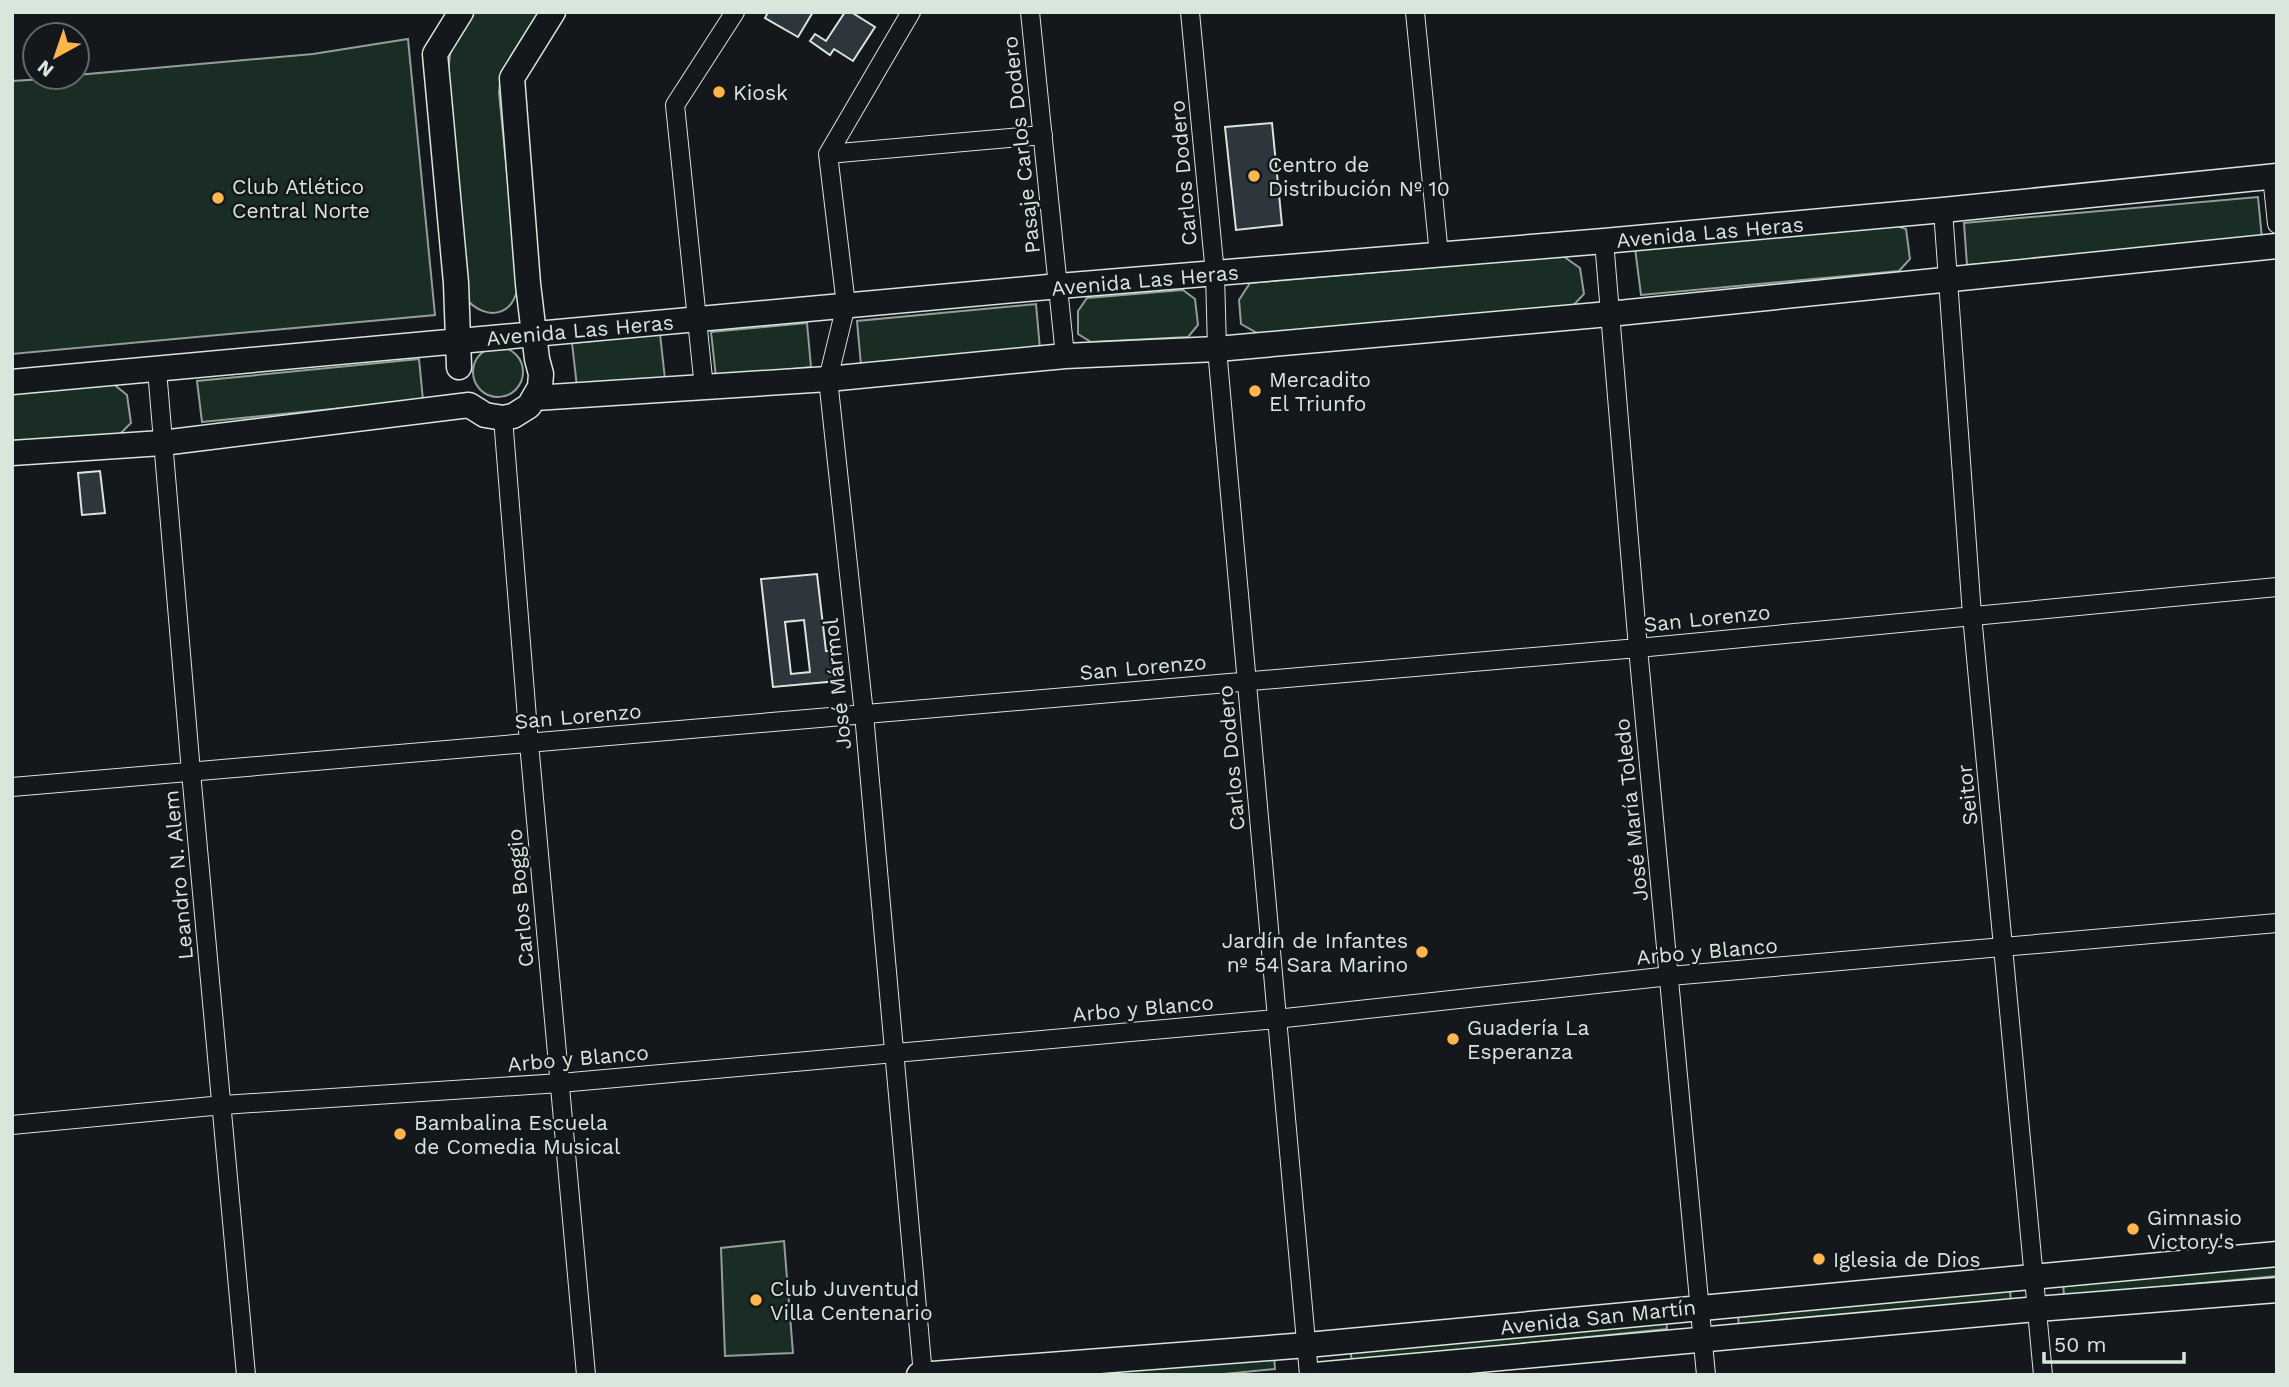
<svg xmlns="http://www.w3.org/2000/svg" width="2289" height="1387" viewBox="0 0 2289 1387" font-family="'Work Sans',sans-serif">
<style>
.green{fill:#1a2d24;stroke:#939e99;stroke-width:2}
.building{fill:#2c363c;stroke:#d8e6dc;stroke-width:2;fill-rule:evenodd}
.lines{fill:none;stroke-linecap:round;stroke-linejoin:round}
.minor-casing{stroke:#d8e6dc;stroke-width:20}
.secondary-casing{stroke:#d8e6dc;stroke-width:27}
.minor{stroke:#14181c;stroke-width:18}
.secondary{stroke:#14181c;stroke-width:24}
.poi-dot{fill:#ffb74d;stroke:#14181c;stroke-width:2.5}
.labels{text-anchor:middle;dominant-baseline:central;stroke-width:5;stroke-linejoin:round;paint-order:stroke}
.poi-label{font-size:21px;fill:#d8e6dc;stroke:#14181c;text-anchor:start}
.street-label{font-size:21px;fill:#d8e6dc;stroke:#14181c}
</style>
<rect width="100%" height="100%" fill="#14181c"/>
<path class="green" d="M472,12H539L501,73L499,93L518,284C515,316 487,322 466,299L448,74L451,45Z
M408,39L435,315L12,354V81L77,77V75L313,54Z
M2258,197L2262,239L1967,265L1964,223Z
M1888,223L1906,229L1910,259L1899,271L1641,295L1635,248Z
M1563,256L1580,268L1584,294L1569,310L1259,334L1241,324L1239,300L1250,283Z
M1183,290L1195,299L1198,325L1188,337L1091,342L1078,334V311L1087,298Z
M1036,304L1040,349L861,365L857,321Z
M807,323L811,367L716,377L711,332Z
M660,334L665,379L577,387L572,343Z
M473 372a25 25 0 1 1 50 0a25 25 0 1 1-50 0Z
M419,359L423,400L202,422L197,381Z
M111,382L127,395L131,423L119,435L12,443V391Z
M784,1241L793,1353L725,1356L721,1248Z
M2277,1261V1276L2064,1296L2063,1282Z
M2010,1290L2011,1303L1739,1327L1738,1315Z
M1666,1316L1667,1329L1352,1361L1350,1349Z
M1274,1356L1275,1369L1214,1375H1056Z"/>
<path class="building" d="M768,12H813L798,37L765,18Z
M845,12H851L875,27L853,61L834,49L830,55L810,41L815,34L826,41Z
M1272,123L1282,225L1236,230L1225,127Z
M100,471L105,513L82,515L78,473Z
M817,574L826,651H831L833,665H836L838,681L773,687L761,579ZM804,620L810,672L791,674L785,622Z"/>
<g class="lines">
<defs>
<path id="minor" d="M911,12L828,154L846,305L828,379L864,714L923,1375
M1030,12L1065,356
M1190,12L1215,274L1217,349L1309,1375
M1415,12L1439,255
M828,154L1043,135
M2272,176L2277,224
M1943,210L1972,615L2043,1375
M1604,241L1638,648L1706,1375
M157,370L191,772L246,1375
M704,388L675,105L735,12
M503,418L529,743L586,1375
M12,787L1638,648L2277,587
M12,1125L223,1105L560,1083L1276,1019L1670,976L2277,923"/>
<path id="secondary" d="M459,367L456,283L435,54L461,12
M12,382L1059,286L1604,241L1943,210L2277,176
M535,398L828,379L1065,356L1217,349L1609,314L2277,246
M12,453L162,443L469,405L485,415L503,418L513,416L529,406L540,387L541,374L537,359L528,284L512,78L553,12
M919,1375L1307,1345L2277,1254
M1315,1375L2037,1309L2277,1290"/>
</defs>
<use href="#minor" class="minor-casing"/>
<use href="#secondary" class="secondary-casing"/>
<use href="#minor" class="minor"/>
<use href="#secondary" class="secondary"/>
</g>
<g class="poi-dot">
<circle cx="719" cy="92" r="7"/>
<circle cx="1254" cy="176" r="7"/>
<circle cx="218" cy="198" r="7"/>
<circle cx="1255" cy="391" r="7"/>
<circle cx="1422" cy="952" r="7"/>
<circle cx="1453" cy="1039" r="7"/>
<circle cx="400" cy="1134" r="7"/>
<circle cx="2133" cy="1229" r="7"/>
<circle cx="1819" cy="1259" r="7"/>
<circle cx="756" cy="1300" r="7"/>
</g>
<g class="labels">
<g class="poi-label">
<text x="733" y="92">Kiosk</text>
<text x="1268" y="164">Centro de<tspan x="1268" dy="24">Distribución Nº 10</tspan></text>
<text x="232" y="186">Club Atlético<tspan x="232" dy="24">Central Norte</tspan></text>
<text x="1269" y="379">Mercadito<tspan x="1269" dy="24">El Triunfo</tspan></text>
<text x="1408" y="940" text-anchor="end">Jardín de Infantes<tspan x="1408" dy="24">nº 54 Sara Marino</tspan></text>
<text x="1467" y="1027">Guadería La<tspan x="1467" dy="24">Esperanza</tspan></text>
<text x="414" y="1122">Bambalina Escuela<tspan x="414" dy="24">de Comedia Musical</tspan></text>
<text x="2147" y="1217">Gimnasio<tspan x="2147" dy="24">Victory's</tspan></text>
<text x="1833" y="1259">Iglesia de Dios</text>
<text x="770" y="1288">Club Juventud<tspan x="770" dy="24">Villa Centenario</tspan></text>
</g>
<g class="street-label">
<text transform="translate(1021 145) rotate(-96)">Pasaje Carlos Dodero</text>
<text transform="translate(1183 173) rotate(-95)">Carlos Dodero</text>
<text transform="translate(1710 232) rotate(-5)">Avenida Las Heras</text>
<text transform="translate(1145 280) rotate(-5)">Avenida Las Heras</text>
<text transform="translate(580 330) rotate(-5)">Avenida Las Heras</text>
<text transform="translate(1707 618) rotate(-6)">San Lorenzo</text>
<text transform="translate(1143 667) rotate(-5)">San Lorenzo</text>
<text transform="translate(837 684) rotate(-96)">José Mármol</text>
<text transform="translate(578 716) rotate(-5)">San Lorenzo</text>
<text transform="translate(1231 758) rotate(-95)">Carlos Dodero</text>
<text transform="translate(1967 795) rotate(-96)">Seitor</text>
<text transform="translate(1631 810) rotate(-96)">José María Toledo</text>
<text transform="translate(178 875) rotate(-95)">Leandro N. Alem</text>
<text transform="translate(520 898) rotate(-95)">Carlos Boggio</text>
<text transform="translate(1707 951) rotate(-5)">Arbo y Blanco</text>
<text transform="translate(1143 1008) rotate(-5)">Arbo y Blanco</text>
<text transform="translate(578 1058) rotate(-5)">Arbo y Blanco</text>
<text transform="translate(1598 1317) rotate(-6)">Avenida San Martín</text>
</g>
</g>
<rect width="2289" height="1387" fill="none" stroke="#d8e6dc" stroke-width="28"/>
<g transform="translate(56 56) rotate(220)"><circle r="33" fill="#14181c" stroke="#626a69" stroke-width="2"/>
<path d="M0-5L12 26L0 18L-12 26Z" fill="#ffb74d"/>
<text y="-10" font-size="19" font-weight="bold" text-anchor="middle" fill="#d8e6dc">N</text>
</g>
<path d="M2044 1352v10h140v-10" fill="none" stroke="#d8e6dc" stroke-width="3.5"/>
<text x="2054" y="1352" font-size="21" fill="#d8e6dc" stroke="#14181c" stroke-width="5" paint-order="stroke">50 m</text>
</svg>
